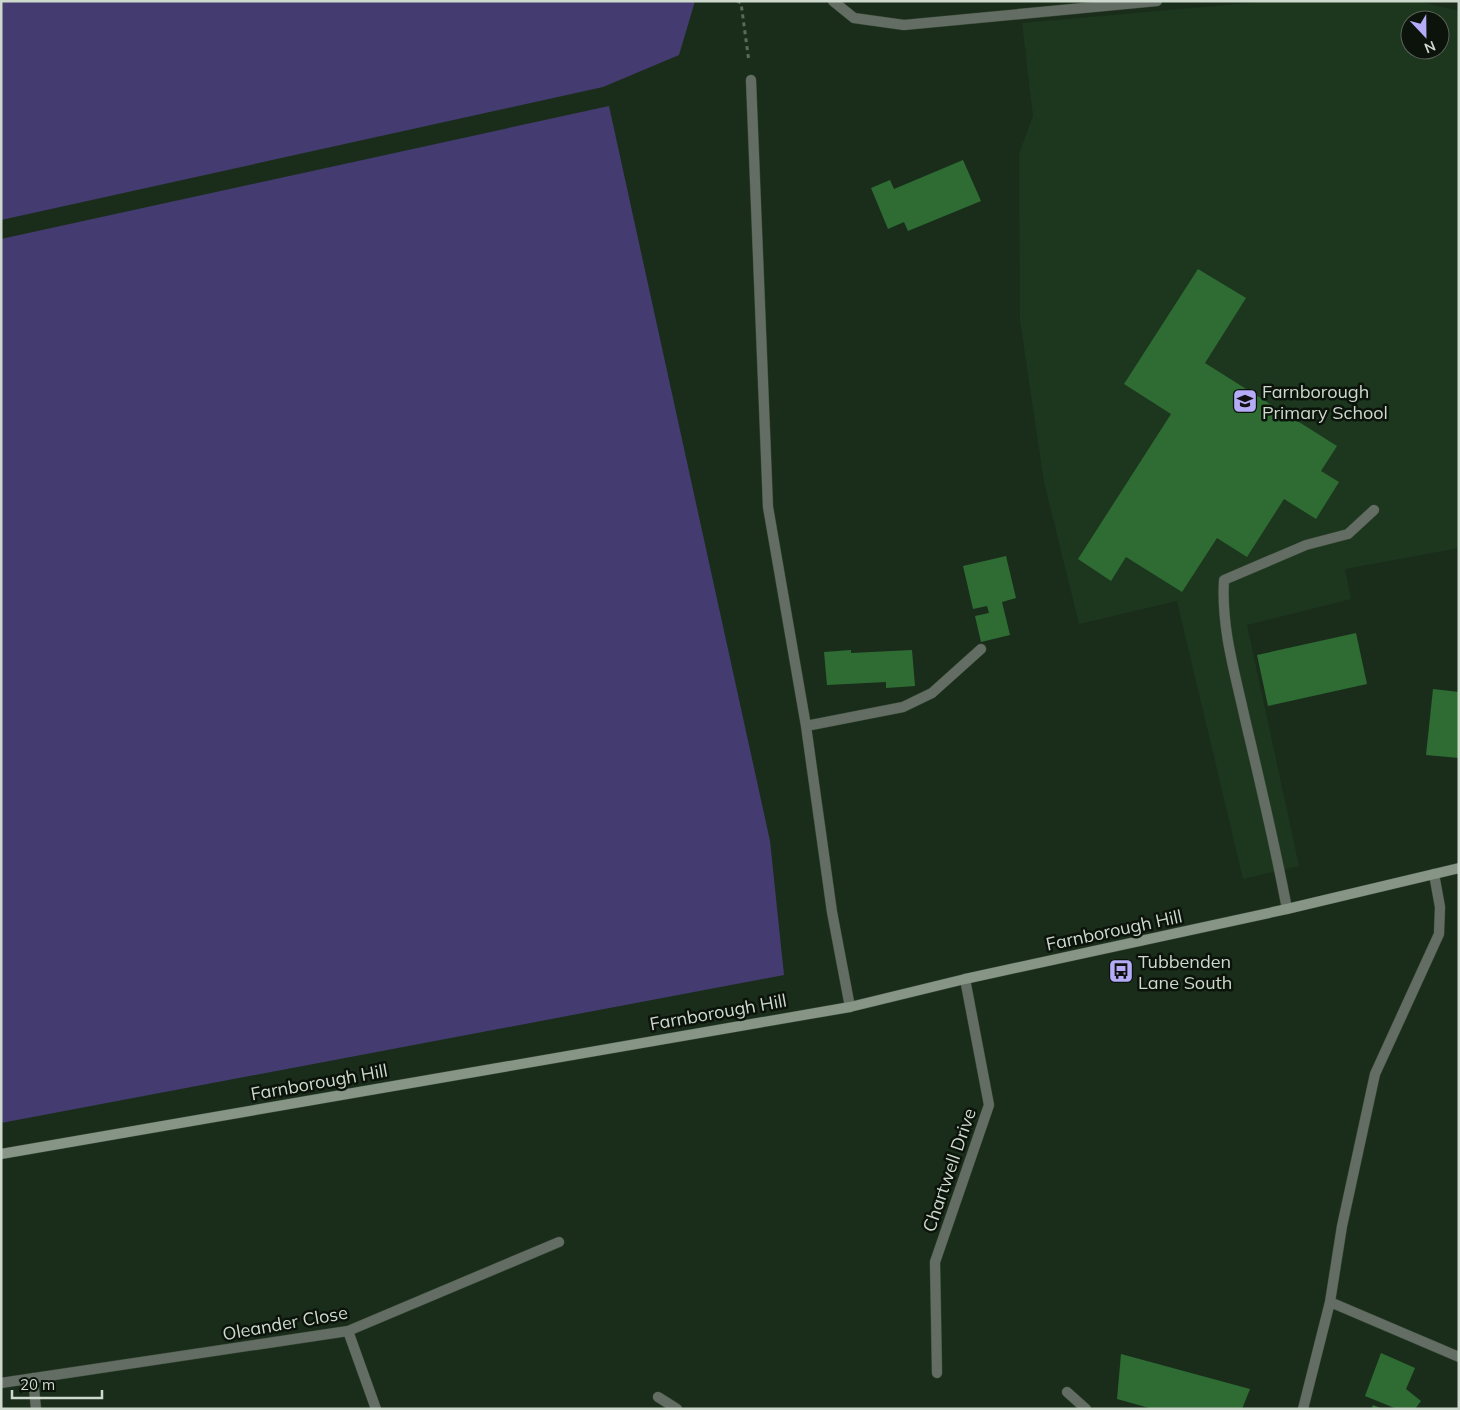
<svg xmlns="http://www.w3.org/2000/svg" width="1460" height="1410" viewBox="0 0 1460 1410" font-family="Mulish,sans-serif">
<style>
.built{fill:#1d361e;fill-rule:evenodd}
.green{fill:#443c71}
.building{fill:#2e6c33}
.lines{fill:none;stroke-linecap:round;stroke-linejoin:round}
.service-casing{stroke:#374937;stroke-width:11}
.minor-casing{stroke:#374937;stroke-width:11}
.secondary-casing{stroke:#374937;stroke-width:11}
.path{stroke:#5a6b5b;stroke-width:3;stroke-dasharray:4 4;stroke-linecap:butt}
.service{stroke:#646d64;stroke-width:10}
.minor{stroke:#646d64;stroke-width:10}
.secondary{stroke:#869586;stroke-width:10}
.labels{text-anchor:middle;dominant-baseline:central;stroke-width:5;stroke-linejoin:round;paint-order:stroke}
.poi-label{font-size:18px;fill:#ced9cd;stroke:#0b130b;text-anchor:start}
.street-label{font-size:18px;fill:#ced9cd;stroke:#0b130b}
</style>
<rect width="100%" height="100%" fill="#1a2d1b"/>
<path class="built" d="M1271,1H1417L1459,11V548L1345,569L1351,599L1247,625L1299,866L1243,879L1177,601L1079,624L1044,482L1020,320L1019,154L1033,116L1022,23ZM1410,20H1440V50H1410Z"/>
<path class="green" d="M1,1H695L679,55L603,87L1,220Z
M609,106L770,841L784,975L1,1123V239Z"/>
<path class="building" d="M963,160L981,201L908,231L904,222L888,229L871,188L890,180L894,189Z
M1198,269L1246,298L1205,363L1337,446L1321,471L1339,482L1316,519L1284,499L1247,557L1217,538L1182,592L1126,557L1111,581L1078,559L1171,414L1124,384Z
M1006,556L1016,598L1002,602L1010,635L981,642L975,616L989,613L987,606L973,609L963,566Z
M1356,633L1367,684L1268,706L1257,655Z
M851,650V653L912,650L915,686L886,688V682L827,685L824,652Z
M1433,689L1459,692V758L1426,755Z
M1381,1353L1415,1368L1406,1389L1421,1401L1415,1409H1397L1365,1396Z
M1121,1354L1250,1389L1242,1409H1153L1117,1399Z
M1373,1405L1383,1409H1371Z"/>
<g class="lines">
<defs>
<path id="service" d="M751,80L768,507L806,726L832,912L850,1007
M806,726L903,707L932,693L981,649
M1287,909C1275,845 1260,782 1245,719C1235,673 1221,628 1224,580L1306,545L1348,534L1374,510
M658,1397L677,1409"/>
<path id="minor" d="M833,1L854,18L904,25L1157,1
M1330,1302L1459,1357
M348,1331L376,1409
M937,1373L935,1262L989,1105L965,979
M33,1378L36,1409
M1,1383L348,1331L559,1242
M1067,1392L1086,1409
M1303,1409L1330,1302L1342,1226L1375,1074L1439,934L1440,907L1434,874"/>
<path id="secondary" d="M1,1154L850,1007L965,979L1287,909L1459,868"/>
</defs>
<use href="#service" class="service-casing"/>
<use href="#minor" class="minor-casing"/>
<use href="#secondary" class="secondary-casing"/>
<path class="path" d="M737,1L741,3L749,62"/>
<use href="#service" class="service"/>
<use href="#minor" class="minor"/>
<use href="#secondary" class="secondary"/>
</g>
<defs>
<symbol id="school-square" viewBox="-11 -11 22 22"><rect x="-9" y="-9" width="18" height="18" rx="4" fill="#b5acf8" stroke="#0b130b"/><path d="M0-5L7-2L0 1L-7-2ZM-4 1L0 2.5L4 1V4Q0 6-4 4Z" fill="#111"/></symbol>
<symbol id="bus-square" viewBox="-11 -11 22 22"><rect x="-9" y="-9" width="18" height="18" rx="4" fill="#b5acf8" stroke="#0b130b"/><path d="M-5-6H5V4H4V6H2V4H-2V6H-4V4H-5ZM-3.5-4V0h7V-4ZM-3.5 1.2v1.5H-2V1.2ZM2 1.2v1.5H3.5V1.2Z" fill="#111"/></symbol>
</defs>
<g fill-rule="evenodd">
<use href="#school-square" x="1231" y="387" width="28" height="28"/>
<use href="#bus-square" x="1107" y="957" width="28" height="28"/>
</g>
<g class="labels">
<g class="poi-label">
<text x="1262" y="391">Farnborough<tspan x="1262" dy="21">Primary School</tspan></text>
<text x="1138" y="961">Tubbenden<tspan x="1138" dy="21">Lane South</tspan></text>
</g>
<g class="street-label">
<text transform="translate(1114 930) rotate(-12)">Farnborough Hill</text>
<text transform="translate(718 1012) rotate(-10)">Farnborough Hill</text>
<text transform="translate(319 1082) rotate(-10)">Farnborough Hill</text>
<text transform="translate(949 1170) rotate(-71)">Chartwell Drive</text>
<text transform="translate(285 1323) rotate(-10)">Oleander Close</text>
</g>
</g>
<rect width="1460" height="1410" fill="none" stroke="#ced9cd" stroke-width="5"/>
<g transform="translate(1425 35) rotate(158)"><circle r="24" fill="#0b130b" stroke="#596259"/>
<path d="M0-4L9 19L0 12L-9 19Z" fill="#b5acf8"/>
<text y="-8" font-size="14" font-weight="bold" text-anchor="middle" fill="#ced9cd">N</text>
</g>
<path d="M12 1390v8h90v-8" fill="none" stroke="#ced9cd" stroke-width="2.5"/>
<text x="20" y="1390" font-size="15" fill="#ced9cd" stroke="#0b130b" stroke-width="4" paint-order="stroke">20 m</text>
</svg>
